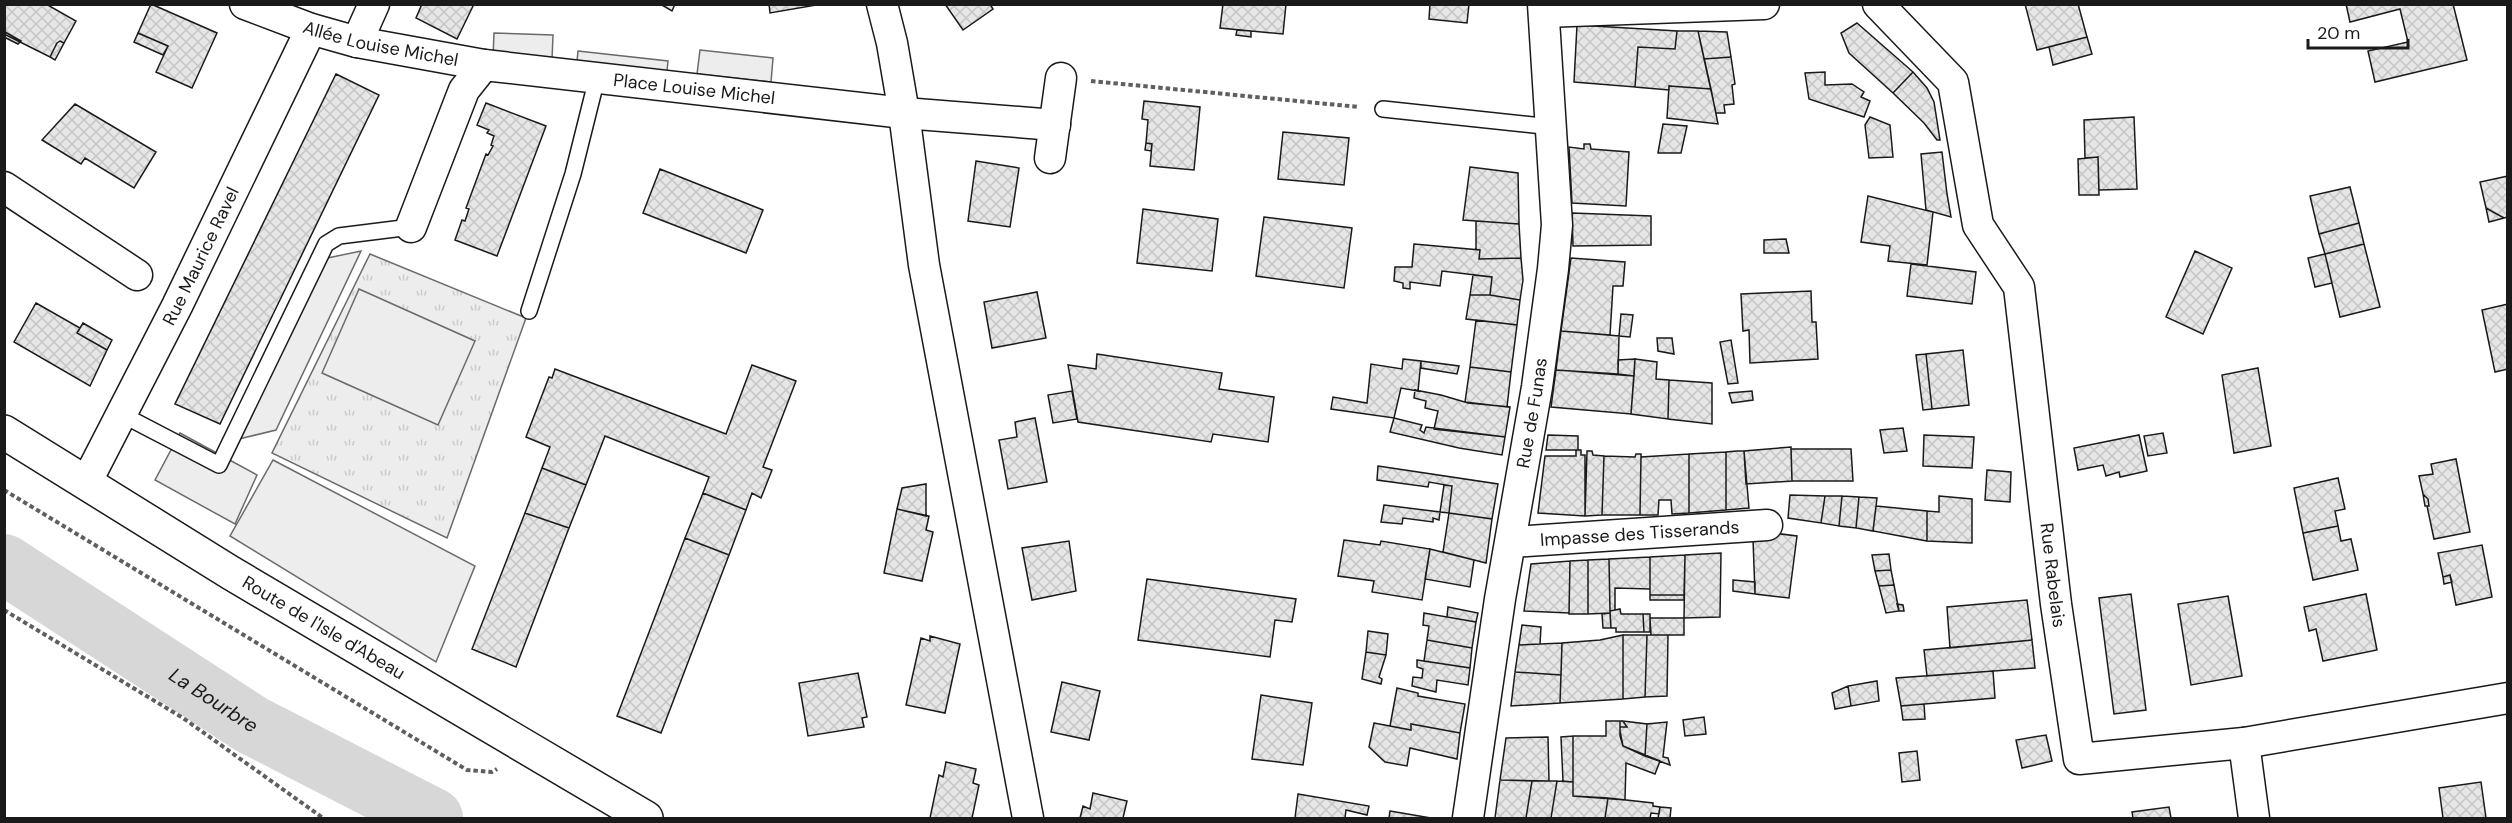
<svg xmlns="http://www.w3.org/2000/svg" width="2512" height="823" viewBox="0 0 2512 823" font-family="'DM Sans',sans-serif">
<style>
.grass{fill:url(#grass-tufts);stroke:#6a6a6a;stroke-width:1.5}
.built{fill:#ededed;stroke:#6a6a6a;stroke-width:1.5}
.lines{fill:none;stroke-linecap:round;stroke-linejoin:round}
.river{stroke:#d7d7d7;stroke-width:60}
.building{fill:url(#building-cross-hatch);stroke:#1a1a1a;stroke-width:1.5}
.service-casing{stroke:#1a1a1a;stroke-width:18}
.minor-casing{stroke:#1a1a1a;stroke-width:33}
.tertiary-casing{stroke:#1a1a1a;stroke-width:36}
.path{stroke:#5f5f5f;stroke-width:4;stroke-dasharray:4.5 3;stroke-linecap:butt}
.service{stroke:#fff;stroke-width:15}
.minor{stroke:#fff;stroke-width:30}
.tertiary{stroke:#fff;stroke-width:33}
.labels{text-anchor:middle;dominant-baseline:central;stroke-width:4.5;stroke-linejoin:round;paint-order:stroke}
.street-label{font-size:18px;fill:#1a1a1a;stroke:#fff}
.water-label{font-size:20px;font-style:italic;fill:#1a1a1a;stroke:#fff}
</style>
<defs>
<pattern id="grass-tufts" width="24" height="20" patternUnits="userSpaceOnUse" patternTransform="scale(1.5)"><rect width="24" height="20" fill="#ededed"/><path d="M3 7l-1-3M5 7V3M7 7l1-3M15 17l-1-3M17 17v-4M19 17l1-3" fill="none" stroke="#cbcbcb"/></pattern>
<pattern id="building-cross-hatch" width="8" height="8" patternUnits="userSpaceOnUse" patternTransform="scale(1.5)"><rect width="8" height="8" fill="#e6e6e6"/><path d="M0 0l8 8M0 8l8-8" fill="none" stroke="#c5c5c5"/></pattern>
</defs>
<rect width="100%" height="100%" fill="#fff"/>
<path class="grass" d="M370,254L526,318L447,538L272,453Z"/>
<path class="built" d="M494,33L553,35L552,60L493,57Z
M700,50L773,58L771,82L697,74Z
M578,51L668,61L667,71L577,61Z
M361,251L276,430L231,441L318,260Z
M359,289L475,341L438,425L322,373Z
M180,433L257,475L235,524L155,480Z
M273,460L475,566L436,662L230,536Z"/>
<g class="lines">
<path class="river" id="s1" d="M4,564L252,725L433,818"/>
</g>
<path class="building" d="M4,4H46L76,21L64,43L60,41L57,43L50,57L4,34Z
M151,4L217,33L192,88L156,72L168,46L138,33Z
M422,4H474L457,39L416,18Z
M660,4H675L672,11Z
M769,4H822L770,13Z
M945,4H990L993,9L963,30Z
M1223,4H1286L1283,34L1220,28Z
M1430,4H1469L1467,23L1429,19Z
M2025,4H2078L2087,37L2037,50Z
M2346,4H2453L2467,60L2375,82L2368,51L2408,42L2400,9L2350,22Z
M1857,23L1913,72L1893,93L1849,53L1841,33Z
M1577,25L1677,31L1675,49L1638,47L1635,87L1574,82Z
M1237,30L1251,31V37L1236,35Z
M1677,31H1698L1711,89L1669,86V90L1635,87L1638,47L1675,49Z
M1698,31L1727,32L1731,57L1704,59Z
M5,32L21,41L18,44L4,37Z
M138,33L168,46L163,55L134,42Z
M2087,37L2092,54L2053,65L2049,47Z
M60,41L64,43L55,60L50,57L57,43Z
M1731,57L1735,84L1732,85L1734,104L1724,105L1725,113H1716L1704,59Z
M1825,72V85L1852,84L1864,92L1861,97L1870,101L1864,117L1809,99L1805,73Z
M1913,72L1927,88L1934,102L1940,140H1937L1924,123L1893,93Z
M336,74L379,95L220,424L175,404Z
M1669,86L1711,89L1718,124L1667,118Z
M1144,101L1200,107L1194,170L1150,166L1152,144L1146,143L1148,120L1142,119Z
M486,103L546,126L497,256L455,240L462,220L465,221L469,209L466,208L486,154L488,155L493,146L491,145L494,136L487,133L489,130L477,125Z
M75,104L156,152L134,188L85,158L81,164L42,140Z
M1870,117L1890,125L1893,157L1869,158L1865,125Z
M2134,117L2137,189L2099,190L2098,157L2085,158L2084,120Z
M1663,124L1687,126L1681,153H1658Z
M1283,132L1349,138L1344,185L1278,179Z
M1146,143L1152,144L1151,151L1145,150Z
M1584,144H1590L1591,149L1629,152L1626,206L1572,203L1569,147L1584,149Z
M1942,152L1947,194L1951,217L1926,210L1921,154Z
M2098,157L2099,195H2079L2078,159Z
M976,161L1019,168L1010,227L968,221Z
M1470,167L1518,173L1519,224L1463,220Z
M660,169L763,210L746,253L643,213Z
M2508,176V217L2504,218L2486,208L2480,182Z
M2350,187L2359,223L2319,234L2310,196Z
M1868,196L1933,212L1927,265L1888,261L1890,246L1861,242Z
M2486,208L2504,218L2489,222Z
M1143,209L1218,219L1212,271L1137,263Z
M1572,213L1651,216V245L1573,246Z
M1264,217L1352,228L1344,288L1256,276Z
M1476,221L1519,224L1521,258L1479,259L1480,250H1476Z
M2359,223L2364,244L2325,254L2319,234Z
M1786,239L1789,253H1764V240Z
M1414,244L1480,250L1479,259L1521,258L1523,280L1520,300L1490,295L1492,277L1442,271L1440,286L1410,282V289L1403,288V283L1394,281L1395,267H1412Z
M2364,244L2380,307L2340,317L2325,254Z
M2195,251L2232,268L2203,334L2166,317Z
M2325,254L2332,283L2315,287L2308,258Z
M1571,258L1625,262L1623,286H1613L1610,335L1561,331Z
M1911,264L1976,272L1972,304L1907,296Z
M1473,275L1492,277L1490,295H1470Z
M1811,291L1812,322H1816L1818,359L1750,363L1749,330L1743,331L1741,294Z
M1037,292L1046,338L992,348L984,302Z
M1470,295H1490L1520,300L1517,325L1466,319Z
M36,303L80,328L77,333L107,350L90,386L14,342Z
M2508,304V369L2495,372L2482,310Z
M1621,314L1633,315L1630,337L1619,336Z
M1476,320L1517,325L1511,372L1470,367Z
M83,323L112,340L107,350L77,333Z
M1561,331L1619,336L1618,374L1556,370Z
M1657,338H1672L1674,354L1658,351Z
M1731,340L1738,383L1728,384L1720,342Z
M1963,350L1969,405L1932,409L1926,354Z
M1097,354L1222,373L1219,389L1274,397L1268,442L1213,434L1211,442L1078,422L1068,365L1096,369Z
M1926,354L1932,409L1923,410L1916,355Z
M1403,359L1421,361L1418,391L1401,388L1394,418L1331,409L1333,397L1367,403L1371,364L1402,369Z
M1635,359L1657,362L1656,379L1669,380L1668,419L1631,414Z
M1635,359L1634,376L1618,374V360Z
M1421,361L1459,366L1457,374L1421,368Z
M752,365L796,381L763,467L772,470L761,498L752,493L746,510L703,493L709,477L605,436L586,485L542,468L550,447L526,437L549,377L552,378L555,369L726,434Z
M1470,367L1511,372L1507,407L1465,402Z
M2258,368L2271,446L2234,453L2222,375Z
M1556,370L1634,376L1631,414L1551,407Z
M1669,380L1712,383V424L1668,419Z
M1415,390L1441,395L1468,403L1510,407L1505,437L1434,429L1438,411L1425,408L1426,401L1414,398Z
M1072,391L1077,419L1053,423L1048,395Z
M1752,391L1753,400L1732,403L1729,393Z
M1035,418L1047,482L1008,489L999,440L1017,437L1015,422Z
M1394,418L1422,425L1420,430L1424,433L1426,427L1505,437L1502,455L1459,448L1390,432Z
M1903,428L1907,451L1884,453L1880,430Z
M2163,433L2167,453L2148,456L2144,436Z
M1548,435L1578,436V450H1546Z
M1924,435L1974,437L1972,468L1923,466Z
M2139,435L2147,471L2120,477L2119,472L2106,476L2103,465L2078,470L2074,448Z
M1791,447L1792,481L1746,484L1744,451Z
M1791,449H1851L1853,481H1792Z
M1576,450H1581V455H1585V516L1538,513L1545,456H1576Z
M1587,451H1592L1593,455L1604,456L1602,515L1585,516Z
M1737,451H1744L1749,508L1726,510V452Z
M1726,452V510L1689,513V454Z
M1636,454H1641V457L1640,515H1602L1604,456L1635,457Z
M1689,454V513L1672,514L1671,500H1659L1658,515H1640L1641,457Z
M2456,459L2470,532L2434,539L2427,506H2429L2428,499L2423,494L2419,476L2433,474L2431,464Z
M1378,466L1498,484L1492,519L1449,513L1452,486L1429,482L1428,487L1377,480Z
M542,468L586,485L569,528L525,513Z
M1987,470L2011,472L2010,502L1985,500Z
M2338,478L2345,509L2335,511L2338,526L2303,533L2294,488Z
M926,484V516L897,509L902,488Z
M1444,485L1452,486L1449,513L1440,512Z
M703,493L746,510L729,555L685,538Z
M2423,494L2428,499L2429,506H2425Z
M1790,495L1825,496L1821,523L1788,518Z
M1825,496H1842L1839,526L1821,523Z
M1842,496L1859,497L1856,528L1839,526Z
M1939,496L1972,499V543L1927,541V511L1939,512Z
M1859,497L1877,498L1873,531L1856,528Z
M1384,505L1440,512L1439,520L1433,518V522L1403,518L1402,524L1381,522Z
M1876,506L1927,511V541L1873,531Z
M897,509L929,516L926,530L933,532L922,581L884,573Z
M525,513L569,528L516,667L472,649Z
M1449,513L1492,519L1486,563L1443,552Z
M2338,526L2341,541L2351,539L2358,570L2313,580L2303,533Z
M1773,533L1797,536L1789,598L1755,594L1753,539H1773Z
M685,538L729,555L661,733L617,716Z
M1344,540L1380,545L1381,541L1430,549L1422,600L1372,592L1374,581L1338,576Z
M1069,541L1076,591L1032,600L1022,548Z
M2482,545L2492,597L2456,605L2450,575L2443,577L2438,553Z
M1430,549L1474,560L1470,587L1425,579Z
M1721,553L1720,617L1684,618L1685,555Z
M1889,554L1891,570L1875,571L1872,555Z
M1685,555L1684,595H1650V557Z
M1650,557V589L1615,588V610L1610,611L1609,559Z
M1609,559L1610,613L1588,614V560Z
M1588,560V614H1569L1570,561Z
M1570,561L1569,613L1524,611L1531,564Z
M1891,570L1894,585L1879,586L1875,571Z
M2450,575L2452,582L2444,584L2443,577Z
M1147,579L1296,599L1292,622L1275,620L1270,657L1138,640Z
M1733,580L1755,582V594L1733,591Z
M1894,585L1899,611L1886,613L1879,586Z
M2131,594L2146,710L2114,714L2099,598Z
M2366,594L2377,650L2323,661L2316,629L2309,631L2304,607Z
M1650,595H1684V600H1650Z
M2228,596L2242,676L2191,685L2178,604Z
M2027,600L2032,640L1950,648L1947,607Z
M1897,604L1903,605L1904,611H1899Z
M1448,607L1478,613L1476,622L1447,617Z
M1620,609L1621,614H1643L1644,632H1616V628H1611L1610,611Z
M1424,613L1476,622L1472,648L1427,640L1429,626L1423,625Z
M1610,613L1611,628H1603L1602,614Z
M1643,614H1650V632H1644Z
M1650,618H1684V635H1651Z
M1522,625L1541,627L1540,644L1519,645Z
M1368,631L1388,634L1386,655L1366,652Z
M1623,635V699L1560,703L1562,643L1600,640Z
M1623,635H1647L1645,697L1623,699Z
M1647,635H1668L1667,696L1645,697Z
M930,636L960,644L945,713L906,705L921,638L930,641Z
M1427,640L1472,648L1470,668L1424,661Z
M2032,640L2035,668L1927,676L1924,650Z
M1562,643L1561,675L1515,672L1519,645Z
M1366,652L1386,655L1379,677L1382,679L1381,684L1362,679Z
M1417,660L1470,668L1468,685L1437,680L1436,692L1412,686L1413,677L1422,678L1423,669L1417,667Z
M1993,671L1995,698L1901,706L1896,678Z
M1515,672L1561,675L1560,703L1511,706Z
M858,673L867,717L862,718L864,727L808,736L799,683Z
M1877,681L1879,701L1851,706L1848,686Z
M1062,682L1100,691L1089,740L1051,732Z
M1848,686L1851,706L1835,709L1832,693Z
M1397,688L1418,693V696L1465,704L1460,733L1411,724V730L1390,726Z
M1261,695L1312,703L1303,765L1252,759Z
M1924,704L1925,719L1903,720L1901,706Z
M1704,717L1706,734L1685,736L1683,720Z
M1606,721H1620V736L1623,746L1660,761L1655,774L1626,763L1625,800L1573,796V736H1606Z
M1620,721H1623L1627,727H1620Z
M1623,721L1647,724L1645,756L1623,746L1620,731V727H1627Z
M1667,722L1663,757L1668,758L1670,765L1645,756L1647,724Z
M1374,723L1411,730V724L1460,733L1457,759L1410,748L1407,766L1385,762L1369,747Z
M2046,735L2052,761L2022,768L2016,740Z
M1573,736V782L1563,781L1561,737Z
M1548,737L1549,781L1500,780L1506,738Z
M1917,751L1920,780L1902,782L1899,753Z
M946,762L976,769L973,783L979,785L972,818H930L939,775L943,777Z
M1500,780L1532,781L1526,818H1495Z
M1532,781H1557L1551,818H1526Z
M1557,781L1573,782V796L1608,798L1605,818H1551Z
M2481,782L2486,818H2443L2439,788Z
M1093,793L1127,801L1123,818H1080L1083,806L1090,809Z
M1298,794L1369,806L1367,815L1346,810L1345,818H1295Z
M1608,798L1653,803V806L1660,807L1659,814L1651,813L1650,818H1605Z
M1660,807L1671,808L1670,818H1658Z
M2169,807L2171,818H2133L2132,812Z
M1390,811L1431,818H1389Z"/>
<g class="lines">
<defs>
<path id="service" d="M1383,109L1552,127
M529,311L573,174L597,78
M121,414L219,465L326,244L339,236L411,227"/>
<g id="minor">
<path id="s2" d="M245,4L311,29L357,42L484,65L904,113L1055,125"/>
<path d="M882,4L892,43L904,113L924,265L1028,818"/>
<path id="s3" d="M1878,4L1953,82L1978,225L2019,287L2056,604L2079,759L2244,743L2508,698"/>
<path d="M1544,12L1764,4"/>
<path d="M357,42L374,4"/>
<path d="M1050,158L1061,78"/>
<path d="M4,187L137,275"/>
<path d="M411,227L464,90L484,65"/>
<path id="s4" d="M87,481L177,306L311,29"/>
<path id="s5" d="M1512,542L1767,525"/>
<path d="M2244,743L2254,818"/>
<path id="s6" d="M1468,818L1500,599L1537,387L1553,269L1557,225L1543,4"/>
</g>
<g id="tertiary">
<path id="s7" d="M4,432L231,573L646,818"/>
</g>
</defs>
<use href="#service" class="service-casing"/>
<use href="#minor" class="minor-casing"/>
<use href="#tertiary" class="tertiary-casing"/>
<path class="path" d="M1091,81L1359,107
M4,490L467,770L492,772L497,769
M4,610L183,718L323,818"/>
<use href="#service" class="service"/>
<use href="#minor" class="minor"/>
<use href="#tertiary" class="tertiary"/>
</g>
<g class="labels">
<g class="street-label">
<text stroke="none"><textPath href="#s2" startOffset="142">Allée Louise Michel</textPath></text>
<text stroke="none"><textPath href="#s2" startOffset="459">Place Louise Michel</textPath></text>
<text stroke="none"><textPath href="#s4" startOffset="252">Rue Maurice Ravel</textPath></text>
<text stroke="none"><textPath href="#s6" startOffset="410">Rue de Funas</textPath></text>
<text stroke="none"><textPath href="#s5" startOffset="128">Impasse des Tisserands</textPath></text>
<text stroke="none"><textPath href="#s3" startOffset="618">Rue Rabelais</textPath></text>
<text stroke="none"><textPath href="#s7" startOffset="375">Route de l'Isle d'Abeau</textPath></text>
</g>
<g class="water-label">
<text stroke="none"><textPath href="#s1" startOffset="250">La Bourbre</textPath></text>
</g>
</g>
<rect width="2512" height="823" fill="none" stroke="#1a1a1a" stroke-width="12"/>
<path d="M2308 39v9h100v-9" fill="none" stroke="#1a1a1a" stroke-width="3"/>
<text x="2317" y="39" font-size="18" fill="#1a1a1a" stroke="#ffffff" stroke-width="4.5" paint-order="stroke">20 m</text>
</svg>
